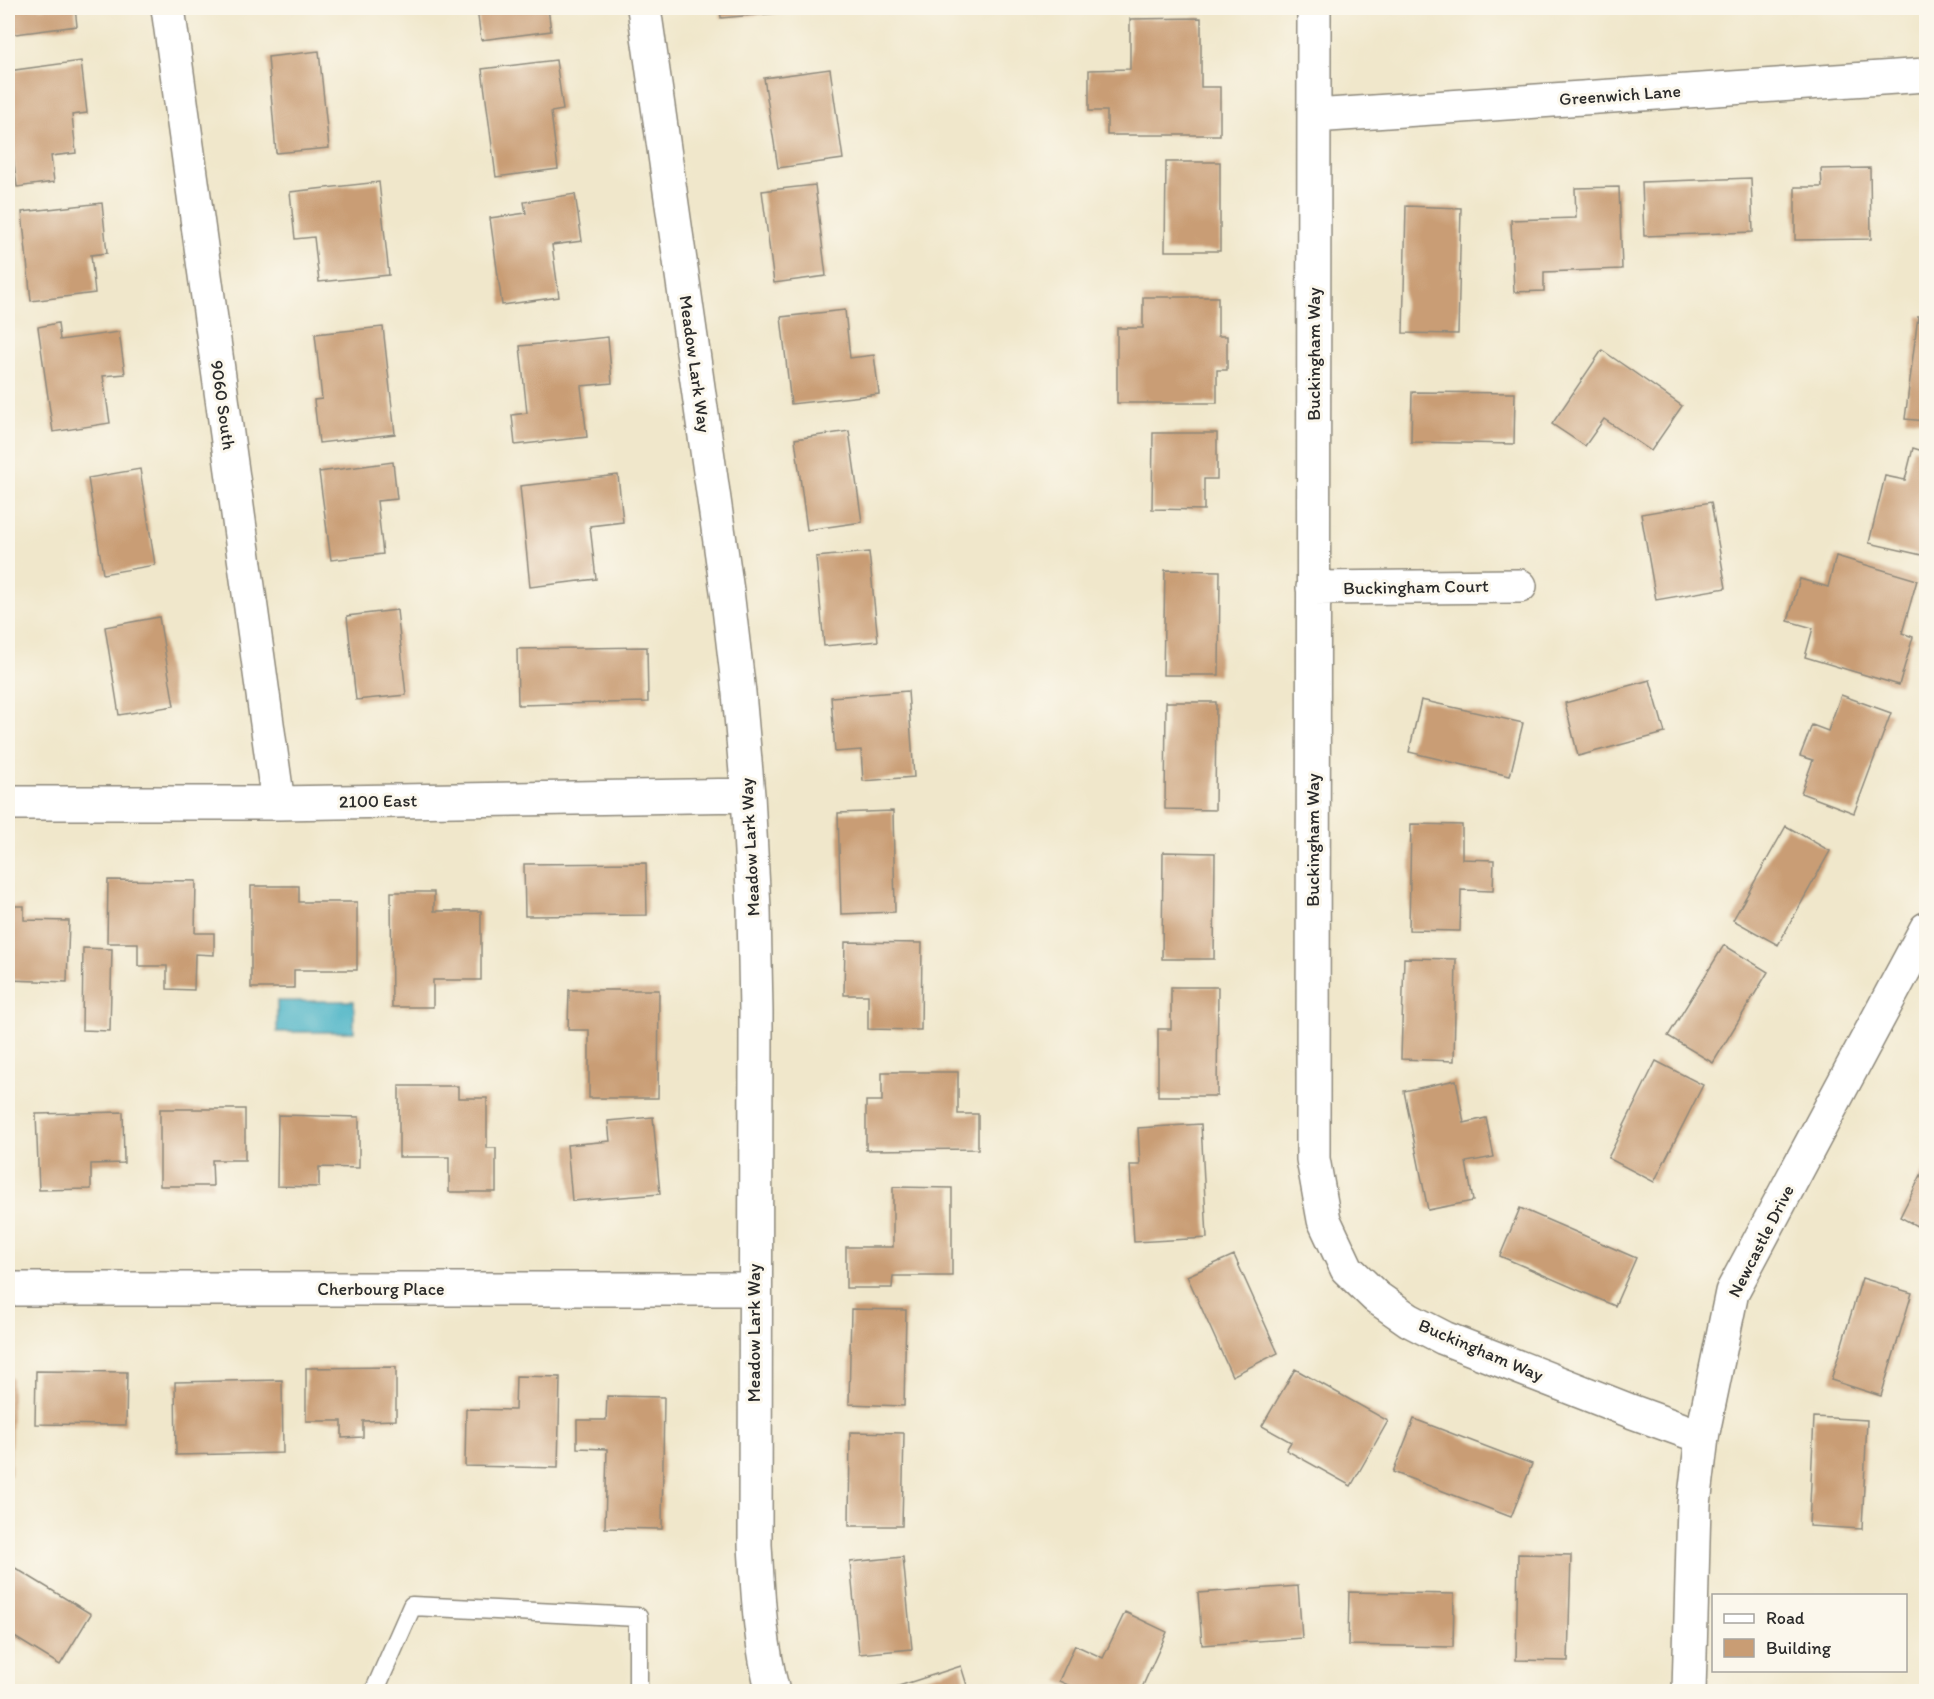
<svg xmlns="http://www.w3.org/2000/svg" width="1934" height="1699" viewBox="0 0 1934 1699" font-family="Itim,sans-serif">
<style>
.water{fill:#48b3c6;stroke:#3a6f78;stroke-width:1.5}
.building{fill:#c99d74}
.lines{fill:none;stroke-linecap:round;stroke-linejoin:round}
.lane-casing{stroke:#8e897b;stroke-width:21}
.street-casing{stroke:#8e897b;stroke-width:36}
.secondary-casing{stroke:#8e897b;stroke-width:36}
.lane{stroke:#fff;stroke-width:18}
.street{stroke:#fff;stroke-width:33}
.secondary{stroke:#fff;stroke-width:33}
.labels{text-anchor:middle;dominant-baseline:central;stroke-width:6;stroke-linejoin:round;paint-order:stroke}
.street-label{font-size:18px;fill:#2b2b2b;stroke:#fbf7ec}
</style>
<rect width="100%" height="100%" fill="#fbf7ec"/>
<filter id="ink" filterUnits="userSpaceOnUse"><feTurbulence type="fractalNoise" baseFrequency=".0167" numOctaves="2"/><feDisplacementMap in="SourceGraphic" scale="12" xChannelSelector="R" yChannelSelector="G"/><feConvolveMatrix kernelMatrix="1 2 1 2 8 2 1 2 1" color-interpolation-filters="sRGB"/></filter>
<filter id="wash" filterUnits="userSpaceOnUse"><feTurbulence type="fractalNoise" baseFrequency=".008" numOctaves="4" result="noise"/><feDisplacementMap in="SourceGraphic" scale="24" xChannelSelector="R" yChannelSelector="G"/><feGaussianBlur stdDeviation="1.35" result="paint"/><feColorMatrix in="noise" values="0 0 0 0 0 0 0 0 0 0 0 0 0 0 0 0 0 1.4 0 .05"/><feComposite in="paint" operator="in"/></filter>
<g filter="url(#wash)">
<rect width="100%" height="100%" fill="#f0e7cb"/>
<path class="water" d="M277,1001H354V1032H277Z"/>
<g id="blocks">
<path class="building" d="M8,8H75L77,26L8,35Z
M477,8H548L551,31L481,40Z
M720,8H800V11L721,18Z
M1201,18V87H1220V135H1107V111H1089V70L1130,69V19Z
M319,51L329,148L276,153L268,57Z
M556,60L563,110L551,112L558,169L496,177L482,69Z
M81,61L87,113L72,115L76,153L51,156L54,182L17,187L8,115V71Z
M830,69L843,159L778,168L764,78Z
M1166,162H1220V251H1165Z
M1870,168L1871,239L1795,240V187H1822L1821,169Z
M1751,178L1753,232L1644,236L1642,182Z
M379,182L389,275L319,282L314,237L295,239L290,192Z
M815,185L826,276L774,283L762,191Z
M1619,187L1622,269L1544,272V291L1514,292L1511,220L1576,218L1575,188Z
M575,194L582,241L552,245L559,297L502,305L490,218L526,213L524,202Z
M102,203L107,253L91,255L95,293L31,301L22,212Z
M1406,206L1461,208L1458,334L1403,333Z
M1143,297H1218V336H1227V370H1217V403H1117V328H1143Z
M845,310L850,358L874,355L879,394L791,404L781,317Z
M1918,316L1926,317V421L1905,419Z
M58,323L60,340L119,332L125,374L103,376L110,423L53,432L38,327Z
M383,327L395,434L319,443L314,400L322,399L315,334Z
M608,337L612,383L581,386L587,437L515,445L512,415L527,413L520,346Z
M1602,350L1682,406L1651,451L1604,419L1585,446L1552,424Z
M1412,392L1515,393L1514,444L1411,442Z
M849,431L862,522L807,530L795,439Z
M1153,433H1217V479H1204V510L1152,509Z
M1913,448L1926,452V556L1869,543L1885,476L1905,480Z
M393,462L397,499L377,501L383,554L331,560L319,472Z
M140,469L155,565L103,574L88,478Z
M618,475L623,522L590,526L596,579L530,587L520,486Z
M1711,502L1726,588L1656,600L1641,514Z
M869,552L878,641L824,646L816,557Z
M1836,556L1917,580L1902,633L1913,637L1899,685L1805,657L1813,628L1788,621L1800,579L1828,587Z
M1165,570L1220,571L1219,675H1163Z
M397,610L406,695L356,700L347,616Z
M159,617L174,706L119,715L105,627Z
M647,647L648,702L518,705L517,649Z
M1650,680L1665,733L1578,756L1565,703Z
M908,691L914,777L863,781L861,750L835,752L831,697Z
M1841,695L1891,713L1854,813L1801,793L1813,760L1800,756L1812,725L1828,731Z
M1421,700L1523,723L1510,776L1409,752Z
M1166,702H1216L1215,810L1165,809Z
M893,811L895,912L841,914L838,813Z
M1411,824L1462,825V859L1494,860L1493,891L1461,890L1460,931L1409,930Z
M1786,826L1830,851L1778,945L1733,920Z
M1163,852L1215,853L1214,959H1162Z
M646,863L647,915L525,916L524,864Z
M108,880L196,881L195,933H214V955L195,954L194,990L167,989V966H138V943H107Z
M251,886H299V902H357V970H294V988H251Z
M391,892H434V911H481V980H433V1007H392Z
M8,906H24V920L69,921L67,982L8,980Z
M845,942L922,943L921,1030L868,1029V995H844Z
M1724,945L1768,972L1713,1063L1668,1036Z
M83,948L112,949L110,1031L82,1030Z
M1404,958L1456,959L1454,1061L1401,1059Z
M1171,987H1218L1217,1096H1158V1029H1171Z
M569,990H659L658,1098H589V1030H568Z
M1656,1061L1703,1085L1654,1182L1608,1158Z
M882,1072H958V1114H978V1149L866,1150V1101H882Z
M1456,1080L1464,1123L1486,1118L1494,1157L1466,1162L1473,1201L1428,1210L1404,1091Z
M399,1086H458V1098H487V1148H496V1192H449V1157H399Z
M160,1109H245V1160H212L213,1186H160Z
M123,1112L124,1163L91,1164V1189L39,1190L36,1114Z
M278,1115L359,1117V1168L319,1167V1187L277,1186Z
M653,1117L660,1194L572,1201L567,1145L610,1141L608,1121Z
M1201,1124L1207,1238L1134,1242L1130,1165H1140L1138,1128Z
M1926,1165V1231L1900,1217Z
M893,1187L952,1188V1276H893L892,1288H846V1247H893Z
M1520,1208L1636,1258L1615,1306L1500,1256Z
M1234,1255L1278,1353L1232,1376L1187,1276Z
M1862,1278L1912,1293L1881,1396L1831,1380Z
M851,1309L906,1310L904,1406L849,1404Z
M396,1367V1420L363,1421V1437L342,1438V1421H306V1368Z
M1295,1369L1388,1421L1351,1486L1286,1450L1291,1442L1262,1426Z
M36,1371L127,1372L126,1425L35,1424Z
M516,1376L560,1377L558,1468L465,1466L466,1409L515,1410Z
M8,1377H12L11,1476H8Z
M282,1380L283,1453L176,1455L175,1382Z
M607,1396L664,1397L662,1529L605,1528L607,1449L577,1448V1420H606Z
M1814,1417L1867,1420L1862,1529L1809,1526Z
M1414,1419L1532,1464L1511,1517L1393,1472Z
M850,1432L904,1433L902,1526H849Z
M1518,1554L1571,1555L1568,1661L1516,1660Z
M903,1557L912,1649L859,1654L850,1562Z
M12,1566L91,1614L60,1665L8,1633V1573Z
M1298,1586L1302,1638L1202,1645L1198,1593Z
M1349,1592L1454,1594L1453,1647L1348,1645Z
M1125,1612L1167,1632L1140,1692H1083L1059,1681L1075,1645L1103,1658Z
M961,1666L969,1692H883V1691Z"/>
</g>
</g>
<g filter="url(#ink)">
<use href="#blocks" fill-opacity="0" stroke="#8e897b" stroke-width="1.5"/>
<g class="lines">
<defs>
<path id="lane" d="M374,1692L412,1606L638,1617V1692"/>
<path id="street" d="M168,8L278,803
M644,8L727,591L739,693L748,795L754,909L756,1012L755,1545C758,1595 760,1644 773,1692
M1314,8L1313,1159L1324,1220L1347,1269L1376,1297L1409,1320L1444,1338L1633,1412L1702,1437
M1314,116L1926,75
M1313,588L1520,586
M8,803H278L748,795
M8,1289H754"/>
<path id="secondary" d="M1689,1692L1694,1504L1702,1437L1732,1292L1926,929"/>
</defs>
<use href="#lane" class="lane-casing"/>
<use href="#street" class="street-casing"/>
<use href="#secondary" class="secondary-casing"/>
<use href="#lane" class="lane"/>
<use href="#street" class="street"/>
<use href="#secondary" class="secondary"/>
</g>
</g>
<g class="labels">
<g class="street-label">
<text transform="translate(1620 95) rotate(-4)">Greenwich Lane</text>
<text transform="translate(1314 354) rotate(-90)">Buckingham Way</text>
<text transform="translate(695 364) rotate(82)">Meadow Lark Way</text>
<text transform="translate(223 405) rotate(82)">9060 South</text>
<text transform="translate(1416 587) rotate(-1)">Buckingham Court</text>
<text transform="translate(378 801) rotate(-1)">2100 East</text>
<text transform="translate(1313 840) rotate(-90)">Buckingham Way</text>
<text transform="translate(750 847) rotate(-93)">Meadow Lark Way</text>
<text transform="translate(1761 1241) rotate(-63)">Newcastle Drive</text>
<text x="381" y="1289">Cherbourg Place</text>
<text transform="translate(754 1333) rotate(-90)">Meadow Lark Way</text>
<text transform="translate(1481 1350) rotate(23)">Buckingham Way</text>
</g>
</g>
<rect width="1934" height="1699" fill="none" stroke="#fbf7ec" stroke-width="30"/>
<rect x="1712" y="1594" width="195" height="78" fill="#fbf7ec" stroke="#a8a59f" stroke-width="1.5"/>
<rect x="1724" y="1614" width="30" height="9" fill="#ffffff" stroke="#a8a59f" stroke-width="1.5"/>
<text x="1766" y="1624" font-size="18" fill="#2b2b2b">Road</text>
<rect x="1724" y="1639" width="30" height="18" fill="#c99d74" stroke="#a8a59f" stroke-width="1.5"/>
<text x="1766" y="1654" font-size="18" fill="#2b2b2b">Building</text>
</svg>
